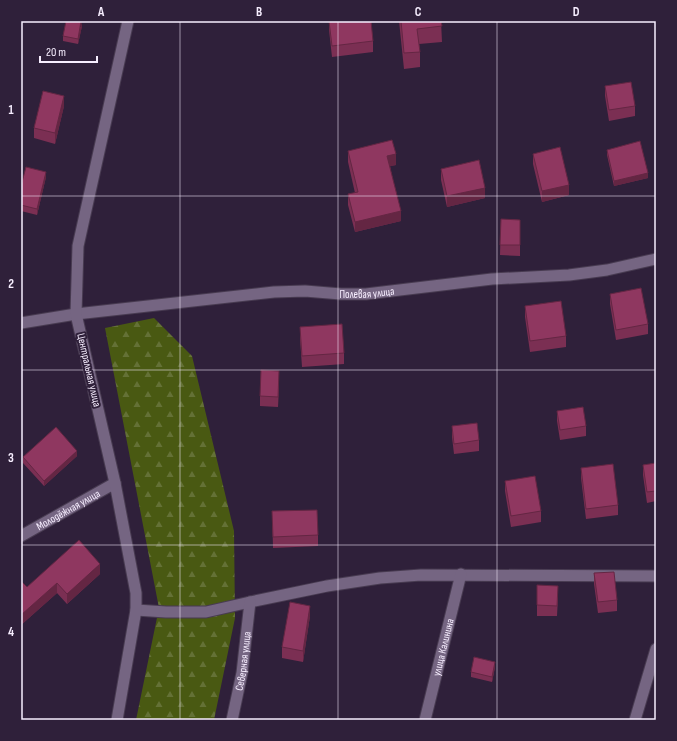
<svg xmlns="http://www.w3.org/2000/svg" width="677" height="741" viewBox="0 0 677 741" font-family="'Sofia Sans Condensed',sans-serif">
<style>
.forest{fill:url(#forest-firs)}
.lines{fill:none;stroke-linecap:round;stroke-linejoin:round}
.minor-casing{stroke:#483b51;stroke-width:13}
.minor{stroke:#756582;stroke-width:11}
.wall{fill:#7b2f53}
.shaded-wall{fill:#642643}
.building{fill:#8f3760;stroke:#642643}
.grid{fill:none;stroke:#f7eeff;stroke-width:1;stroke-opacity:0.55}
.labels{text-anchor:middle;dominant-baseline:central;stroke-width:4;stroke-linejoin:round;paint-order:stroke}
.street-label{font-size:11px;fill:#f7eeff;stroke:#2f203a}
.neatline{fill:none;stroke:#f7eeff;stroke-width:1.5}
.grid-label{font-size:13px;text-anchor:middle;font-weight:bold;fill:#f7eeff}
</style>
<defs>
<pattern id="forest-firs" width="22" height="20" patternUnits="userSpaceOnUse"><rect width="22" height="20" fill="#495912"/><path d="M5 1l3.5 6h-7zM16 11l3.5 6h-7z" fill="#647136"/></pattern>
</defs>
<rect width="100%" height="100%" fill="#2f203a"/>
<path class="forest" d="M154,318L192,356L234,531L235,618L214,720H136L159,608L105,328Z"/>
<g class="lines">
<defs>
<g id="minor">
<path id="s1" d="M21,323L76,314L274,292L305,291L341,294H366L492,279L569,275L607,270L656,259"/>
<path id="s2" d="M21,536L115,483"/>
<path d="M136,610L166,612H206L250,602L327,586L380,578L421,575L656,576"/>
<path d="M117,720L136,610V593L115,483L76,314L78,246L128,21"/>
<path id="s3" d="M232,720L242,673L250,602"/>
<path id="s4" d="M425,720L461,574"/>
<path d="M635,720L656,649"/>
</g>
</defs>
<use href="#minor" class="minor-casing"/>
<use href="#minor" class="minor"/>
</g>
<path class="wall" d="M329,21L373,41V52L332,57L329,30Z
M399,21H441L442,42L419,44L420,52V67L404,69Z
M82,26L78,44L63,41V36Z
M605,86L635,106V116L609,121L605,96Z
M64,106L55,144L34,138V128Z
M607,150L648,178L614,186L607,155Z
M348,151L396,165L390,166L401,221L355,232L348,205V194L355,193L348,162Z
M533,154L569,195L542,202L533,164Z
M441,169L485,198L447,207L441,180Z
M46,177L37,215L21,211V186Z
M501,219L520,220V256L500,255Z
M610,294L648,324V334L616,340L610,304Z
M525,306L566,336V347L530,352L525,317Z
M300,327L344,353V364L302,367L300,338Z
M279,382L278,407L260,406V396Z
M557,411L586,426V436L560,440L557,421Z
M452,426L479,440V451L454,454L452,437Z
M77,456L44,486L23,463V457Z
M656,463V501L647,503L643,475V465Z
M581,468L618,505V515L586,519L581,478Z
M505,481L541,511V522L511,527L505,491Z
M272,511L318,535V546L273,548Z
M594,573L617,600V611L598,613L594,584Z
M100,574L67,604L57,593L21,625V581L27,587Z
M537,585L558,597L557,616H537Z
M310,616L303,662L282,658V647Z
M495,667L492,682L471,677V672Z"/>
<path class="shaded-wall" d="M82,21V26L78,44V39Z
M64,96V106L55,144V133Z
M396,154V165L387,167V156Z
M46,172V177L37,215V209Z
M648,173V178L614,186V181Z
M569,185V195L542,202V191Z
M485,188V198L447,207V196Z
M401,211V221L355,232V222Z
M279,371V382L278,407V397Z
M77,451V456L44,486V481Z
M100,564V574L67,604V594Z
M57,583V593L21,625V615Z
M310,606V616L303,662V651Z
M495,662V667L492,682V677Z"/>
<path class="building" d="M66,21H81L78,39L63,36Z
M329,21H371L373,41L332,46Z
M401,21H441L442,26L417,29L420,52L404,53Z
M631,82L635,106L609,110L605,86Z
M43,91L64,96L55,133L34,128Z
M392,140L396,154L387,156L401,211L355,222L348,194L358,192L348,151Z
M640,141L648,173L614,181L607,150Z
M560,147L569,185L542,191L533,154Z
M479,160L485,188L447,196L441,169Z
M26,167L46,172L37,209L21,205V186Z
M501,219L520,220V245H500Z
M641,288L648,324L616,330L610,294Z
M561,301L566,336L530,341L525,306Z
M342,324L344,353L302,356L300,327Z
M261,370L279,371L278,397L260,396Z
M583,407L586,426L560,430L557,411Z
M477,423L479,440L454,444L452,426Z
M56,427L77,451L44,481L23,457Z
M656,463V491L647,492L643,465Z
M613,464L618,505L586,509L581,468Z
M535,476L541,511L511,516L505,481Z
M317,510L318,535L273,537L272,511Z
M79,540L100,564L67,594L57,583L21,615V581L27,587Z
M614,572L617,600L598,602L594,573Z
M537,585L558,586L557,606L537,605Z
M290,602L310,606L303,651L282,647Z
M474,657L495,662L492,677L471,672Z"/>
<path class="grid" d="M180,21V720M338,21V720M497,21V720M21,196H656M21,370H656M21,545H656"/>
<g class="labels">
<g class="street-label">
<text stroke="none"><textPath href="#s1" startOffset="348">Полевая улица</textPath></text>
<text transform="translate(89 370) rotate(77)">Центральная улица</text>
<text stroke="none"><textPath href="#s2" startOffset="54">Молодёжная улица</textPath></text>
<text stroke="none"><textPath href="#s4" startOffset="75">улица Калинина</textPath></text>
<text stroke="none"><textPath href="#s3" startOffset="60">Северная улица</textPath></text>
</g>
</g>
<rect width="677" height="741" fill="none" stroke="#2f203a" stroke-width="44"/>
<path d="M40 56v6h57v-6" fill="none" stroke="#f7eeff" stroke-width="2"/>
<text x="46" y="56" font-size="12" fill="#f7eeff" stroke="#2f203a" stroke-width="3" paint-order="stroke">20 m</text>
<rect x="22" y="22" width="633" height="697" class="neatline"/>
<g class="grid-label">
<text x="101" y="16">A</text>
<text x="259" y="16">B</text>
<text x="418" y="16">C</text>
<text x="576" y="16">D</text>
<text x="11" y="114">1</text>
<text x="11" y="288">2</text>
<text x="11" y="462">3</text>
<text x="11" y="636">4</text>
</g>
</svg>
